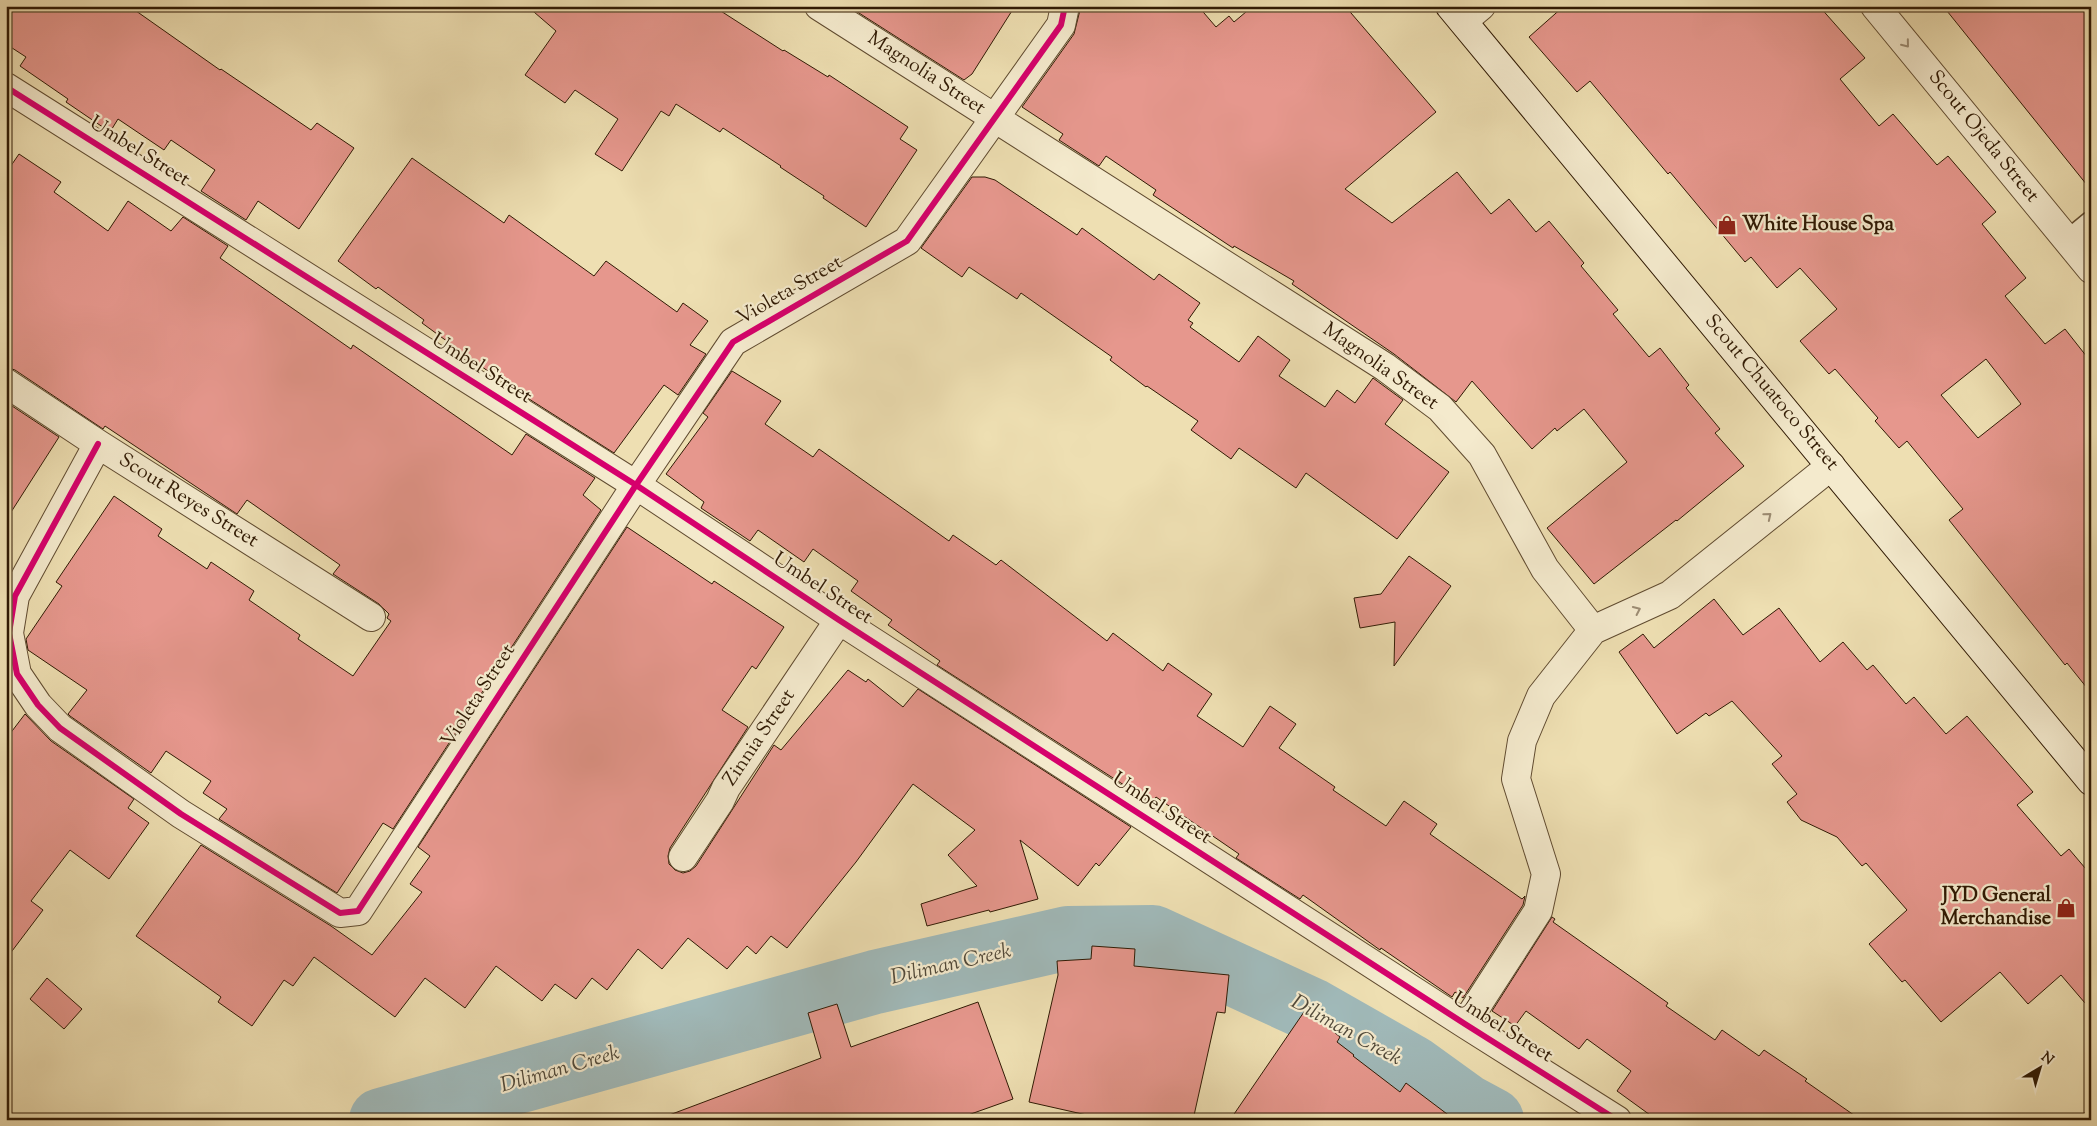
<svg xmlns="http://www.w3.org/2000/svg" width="2097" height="1126" viewBox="0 0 2097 1126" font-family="'Sorts Mill Goudy',serif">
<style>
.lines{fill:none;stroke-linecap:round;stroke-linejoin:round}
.river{stroke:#a0b9b9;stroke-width:64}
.building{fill:#e6978d;stroke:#301a04;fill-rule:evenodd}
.lane-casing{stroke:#604b30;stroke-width:24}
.street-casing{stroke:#604b30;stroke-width:30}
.secondary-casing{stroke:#301a04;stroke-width:30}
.path{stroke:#301a04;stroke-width:3;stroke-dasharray:1 2.5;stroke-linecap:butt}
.lane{stroke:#f4eacd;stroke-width:21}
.street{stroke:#f4eacd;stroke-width:28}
.secondary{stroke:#f4eacd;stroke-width:28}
.cycleway-casing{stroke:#f4eacd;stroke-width:9}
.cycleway{stroke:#d6006c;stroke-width:6}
.oneway{stroke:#9c8c73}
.labels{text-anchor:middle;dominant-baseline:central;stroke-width:4.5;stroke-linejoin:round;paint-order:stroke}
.street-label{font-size:20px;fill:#301a04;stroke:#f4eacd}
.poi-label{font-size:20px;font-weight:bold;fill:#301a04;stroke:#f4eacd;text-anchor:start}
.water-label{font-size:21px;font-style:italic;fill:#524a3a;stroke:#f4eacd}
</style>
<rect width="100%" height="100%" fill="#eedfb2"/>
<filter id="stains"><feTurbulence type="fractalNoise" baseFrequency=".004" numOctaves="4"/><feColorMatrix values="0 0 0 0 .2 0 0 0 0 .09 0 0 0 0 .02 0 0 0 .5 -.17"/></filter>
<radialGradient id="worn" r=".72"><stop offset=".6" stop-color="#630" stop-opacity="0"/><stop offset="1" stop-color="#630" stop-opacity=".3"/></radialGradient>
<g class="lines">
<path class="river" d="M381,1120L875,982L1068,938L1153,937L1312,1010L1412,1067L1466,1106L1492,1120"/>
</g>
<path class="building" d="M6,6H129L220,70L221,69L311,130L317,123L354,148L299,229L258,201L246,220L201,191L215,170L171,140L164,150L118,119L110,132L66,102L68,99L20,66L26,57L6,44Z
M527,6H713L783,51L784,50L828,77L829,75L908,127L900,139L917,150L866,227L823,198L824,196L780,167L781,166L723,128L720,132L676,104L669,116L661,111L622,171L595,154L618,119L575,90L565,103L525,75L556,31Z
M848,6H1015L972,74L964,80Z
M1081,6H1198L1216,27L1229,16L1234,22L1253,6H1345L1436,112L1345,189L1392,223L1457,172L1491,214L1509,199L1536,232L1549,221L1584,263L1581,266L1618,310L1613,314L1649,357L1660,348L1689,385L1686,388L1720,429L1715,433L1744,466L1677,521L1676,520L1594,584L1547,528L1627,462L1584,409L1557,431L1555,428L1532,449L1472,381L1456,402L1394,354L1292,284L1294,281L1234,246L1233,248L1153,195L1156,190L1106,156L1099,166L1059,140L1063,134L1022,107L1074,34Z
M1564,6H1819L1865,58L1840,79L1879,126L1893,114L1937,165L1948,156L1996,212L1982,224L2026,278L2005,296L2045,344L2065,329L2091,362V693L2067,663L2065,665L1949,520L1963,509L1907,441L1899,448L1875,421L1878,418L1835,369L1829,374L1800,341L1837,309L1800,268L1777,288L1751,257L1745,262L1670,172L1668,174L1590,81L1577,92L1529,37ZM1986,359L2021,404L1978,438L1941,395Z
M1943,6H2091V190Z
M19,154L61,182L54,192L108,231L128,201L171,231L183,217L228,246L220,258L351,349L353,345L512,455L526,434L595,478L583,495L601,510L393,829L383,823L337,893L219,819L227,809L203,793L211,781L166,751L151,773L70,716L68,714L87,690L28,650L26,639L62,586L56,582L114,496L162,529L158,536L207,569L211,562L254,591L249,600L300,635L298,639L353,676L391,621L387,618L389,614L379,604L333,574L340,565L247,500L237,514L105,426L103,429L15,370L6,367V173Z
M412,158L504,223L509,215L594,276L606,261L677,312L683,303L708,321L690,345L706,354L678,395L664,385L614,453L507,385L422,323L424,320L378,287L376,289L338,261Z
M972,177H985L995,180L1077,235L1082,228L1154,280L1159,274L1200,303L1188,320L1193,323L1190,327L1239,362L1258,336L1290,360L1279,376L1325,407L1337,390L1355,403L1373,378L1403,400L1385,424L1449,472L1397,539L1306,473L1296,488L1239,448L1231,459L1191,430L1198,421L1147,386L1146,387L1110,360L1112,357L1021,293L1017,299L969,267L962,277L921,248Z
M732,371L781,401L765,424L813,457L819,449L949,541L953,535L996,565L1001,560L1107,641L1113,633L1163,671L1168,663L1212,694L1197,716L1243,747L1270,706L1296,724L1279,748L1335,787L1333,790L1386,826L1404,801L1437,824L1430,834L1522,899L1525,896L1523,905L1463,998L1455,992L1452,997L1381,948L1380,950L1303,895L1300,899L1236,858L1239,854L1156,797L1152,803L937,665L940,661L888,625L892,620L851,591L858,581L813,549L804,562L758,530L750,541L701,508L704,502L666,474L708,417L703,413Z
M6,402L59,437L6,520Z
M627,527L712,584L714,581L784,627L756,669L752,666L722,710L748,727L670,848L668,856L669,864L675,870L683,873L690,871L696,866L774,745L781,750L848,670L866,682L868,679L903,707L918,689L1131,827L1099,866L1096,863L1078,886L1020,840L1038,899L990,912L989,910L927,926L921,904L977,886L948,855L975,830L913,784L856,862L787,948L771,936L756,954L747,946L727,969L688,938L662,969L638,949L607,990L592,978L576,999L555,984L542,1001L496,966L465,1008L425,978L395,1017L314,957L293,986L284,980L252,1026L218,1002L221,997L136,936L201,845L331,926L372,955L422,892L410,884L430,856L418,847Z
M1409,556L1451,586L1394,666L1395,622L1360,628L1354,598L1381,594Z
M1714,599L1743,635L1779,608L1820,662L1843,642L1867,670L1873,665L1906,704L1914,697L1946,734L1967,716L2033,792L2017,805L2061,856L2069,849L2091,875V1010L2061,975L2028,1004L2000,972L1941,1022L1905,980L1902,982L1869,944L1907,910L1866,863L1862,866L1837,837L1801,820L1787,802L1797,794L1772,764L1782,756L1732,701L1709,716L1706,713L1677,734L1619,652L1643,634L1654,648Z
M25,714L51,741L134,799L128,808L149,823L109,879L70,850L31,901L43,910L6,959V739Z
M1552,917L1555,919L1553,922L1668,1003L1666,1006L1715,1040L1722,1030L1759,1056L1764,1050L1807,1079L1805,1081L1861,1120H1657L1617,1091L1631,1071L1587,1039L1579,1049L1526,1011L1515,1026L1492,1011Z
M1092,946L1135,949L1134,966L1229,975L1225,1013L1217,1012L1193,1120H1109L1029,1102L1058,975L1057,961L1091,959Z
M47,978L82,1009L64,1029L30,999Z
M978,1002L1013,1099L954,1120H665L664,1117L821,1058L808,1013L837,1004L851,1047Z
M1306,1009L1340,1037L1337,1042L1354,1055L1353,1056L1400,1092L1406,1083L1455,1120H1230Z"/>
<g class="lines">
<defs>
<path id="lane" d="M2068,241L2091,222"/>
<path id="street" d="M819,6L1385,367L1440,408L1482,455L1545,569L1593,630
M1875,6L2091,269
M1463,21L1481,6
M6,87L636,485L839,620L1465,1024L1617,1120
M6,383L98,444L371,617
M98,444L15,596L9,633L17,674L38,705L60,728L181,814L340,913L358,911L636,485L733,342L907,241L1061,25L1065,6
M683,857L720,801L726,788L839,620
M1465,1024L1538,911L1546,874L1516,779L1522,741L1541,696L1593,630L1670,595L1831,466"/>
<path id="secondary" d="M1450,6L2091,781"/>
</defs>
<use href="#lane" class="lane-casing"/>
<use href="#street" class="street-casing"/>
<use href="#secondary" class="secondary-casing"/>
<path class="path" d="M2083,1120L2091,1098"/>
<use href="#lane" class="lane"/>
<use href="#street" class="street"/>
<use href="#secondary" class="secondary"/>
<defs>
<path id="cycleway" d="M6,87L636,485L839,620L1465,1024L1617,1120
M98,444L15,596L9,633L17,674L38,705L60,728L181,814L340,913L358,911L636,485L733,342L907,241L1061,25L1065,6"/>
</defs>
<use href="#cycleway" class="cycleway-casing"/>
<use href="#cycleway" class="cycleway"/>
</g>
<defs><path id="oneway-chevron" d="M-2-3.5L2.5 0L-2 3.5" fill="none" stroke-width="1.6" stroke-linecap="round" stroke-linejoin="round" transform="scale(1.25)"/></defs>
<g class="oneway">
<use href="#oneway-chevron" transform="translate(1906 44) rotate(51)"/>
<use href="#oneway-chevron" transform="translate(1768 516) rotate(-39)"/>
<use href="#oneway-chevron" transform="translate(1637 610) rotate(-25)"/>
</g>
<defs>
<symbol id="shop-bare" viewBox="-9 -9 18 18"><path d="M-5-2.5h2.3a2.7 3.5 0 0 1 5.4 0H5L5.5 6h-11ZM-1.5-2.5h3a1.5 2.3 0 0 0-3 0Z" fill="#8f2418" stroke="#f4eacd" stroke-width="2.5" paint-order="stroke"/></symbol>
</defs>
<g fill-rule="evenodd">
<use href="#shop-bare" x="1713" y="211" width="28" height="28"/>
<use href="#shop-bare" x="2052" y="894" width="28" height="28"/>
</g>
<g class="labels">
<g class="street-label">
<text transform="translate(926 74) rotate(33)">Magnolia Street</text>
<text transform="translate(1983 137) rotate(51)">Scout Ojeda Street</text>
<text transform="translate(139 152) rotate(32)">Umbel Street</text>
<text transform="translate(790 291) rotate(-30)">Violeta Street</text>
<text transform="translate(1380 367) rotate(35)">Magnolia Street</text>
<text transform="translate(481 369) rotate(32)">Umbel Street</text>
<text transform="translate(1771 393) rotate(50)">Scout Chuatoco Street</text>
<text transform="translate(188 501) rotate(32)">Scout Reyes Street</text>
<text transform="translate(822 589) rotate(33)">Umbel Street</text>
<text transform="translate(479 696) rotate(-57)">Violeta Street</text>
<text transform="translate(760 738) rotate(-56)">Zinnia Street</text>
<text transform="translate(1161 809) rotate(33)">Umbel Street</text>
<text transform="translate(1502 1028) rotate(32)">Umbel Street</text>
</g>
<g class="poi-label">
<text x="1742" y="225">White House Spa</text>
<text x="2051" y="896" text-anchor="end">JYD General<tspan x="2051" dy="23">Merchandise</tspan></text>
</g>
<g class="water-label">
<text transform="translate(951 965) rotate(-13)">Diliman Creek</text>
<text transform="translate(1346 1031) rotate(29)">Diliman Creek</text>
<text transform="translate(560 1070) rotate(-16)">Diliman Creek</text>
</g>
</g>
<rect width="2097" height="1126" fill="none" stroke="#eedfb2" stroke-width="25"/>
<rect x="8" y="8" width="2082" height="1111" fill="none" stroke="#301a04" stroke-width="2.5"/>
<rect x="12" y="12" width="2072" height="1101" fill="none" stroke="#301a04"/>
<g transform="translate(2040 1068) rotate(38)" stroke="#f4eacd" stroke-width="4" paint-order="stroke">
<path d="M0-4L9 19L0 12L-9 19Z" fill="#301a04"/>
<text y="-8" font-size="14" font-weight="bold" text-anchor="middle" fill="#301a04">N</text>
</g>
<rect width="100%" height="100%" filter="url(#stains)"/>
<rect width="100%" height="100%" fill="url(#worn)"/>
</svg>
